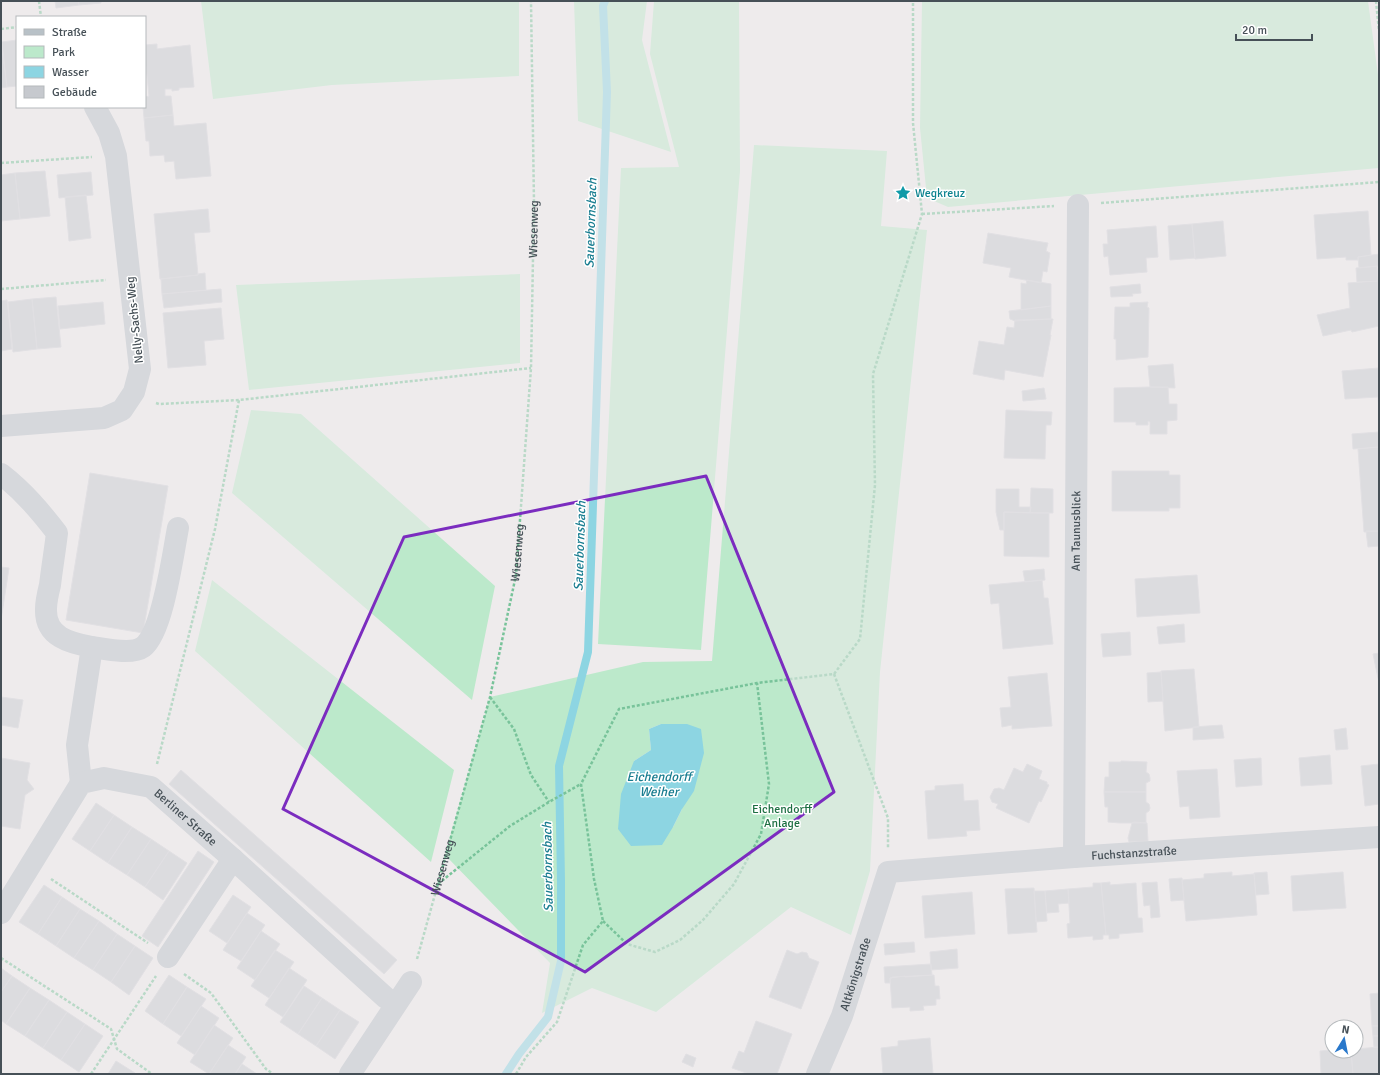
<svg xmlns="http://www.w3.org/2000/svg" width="1380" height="1075" viewBox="0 0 1380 1075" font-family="Signika,sans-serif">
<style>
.green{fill:#bce9cb;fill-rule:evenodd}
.water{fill:#8dd5e2}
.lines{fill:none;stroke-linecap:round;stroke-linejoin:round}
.stream{stroke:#8dd5e2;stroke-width:8}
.building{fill:#c6c9ce;stroke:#d0d2d7}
.path{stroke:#78c39a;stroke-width:2.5;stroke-dasharray:3 2;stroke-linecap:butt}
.minor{stroke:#b8c1c7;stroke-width:22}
.marked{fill:none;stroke:#7b2cbf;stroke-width:3;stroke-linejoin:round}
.labels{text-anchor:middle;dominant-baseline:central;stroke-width:3;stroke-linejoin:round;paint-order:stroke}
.culture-label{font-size:12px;fill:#0d838f;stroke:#fff;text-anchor:start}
.street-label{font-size:12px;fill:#465057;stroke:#fff}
.park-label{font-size:12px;fill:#1e7043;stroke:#fff}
.water-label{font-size:13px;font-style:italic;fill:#197d90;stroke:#fff}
</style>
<rect width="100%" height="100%" fill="#eeebec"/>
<path class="green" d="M201,1H519V76L332,85L213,99Z
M574,1H647L642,40L671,152L578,121Z
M654,1H739L740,171L701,650L598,644L621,168L679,167L650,54Z
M922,1H1368L1379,82V168L948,207L927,198L920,128Z
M754,145L887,151L881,226L927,230L880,672L870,871L851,935L791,907L656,1012L592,988L542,1013L550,963L445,855L490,697L643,662L712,661ZM661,724L682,809L673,827L634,761L651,750L649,729Z
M520,274V363L249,390L236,285Z
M251,410L301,414L495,586L472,700L232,493Z
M212,580L454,770L431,862L195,651Z"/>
<path class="water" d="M661,724H687L701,729L704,753L694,791L682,809L673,827L662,845L631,846L618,829L621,794L634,761L651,750L649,729Z"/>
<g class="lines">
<path class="stream" d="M506,1074L519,1054L548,1017L561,961V881L559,766L588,652L607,92L603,6L605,1"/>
</g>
<path class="building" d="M55,1H78L79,5L56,8Z
M78,1H101V3L79,5Z
M17,40V86L7,87L2,42Z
M1,42L7,87L1,88Z
M157,44V49L190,45L194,87L179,88V90L172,91V89H165V96H171L173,115L144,118L143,107H145V97L149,96L146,66H145V45Z
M173,115L174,126L206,123L211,176L176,179L174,161L165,162L164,155L150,156L149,141H146L144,118Z
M45,171L50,216L20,219L15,173Z
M91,172L93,195L59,198L57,175Z
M15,173L20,219L1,221V175Z
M86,195L91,238L69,241L65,197Z
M208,209L210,232L194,233L198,275L160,279L154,214Z
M1368,211L1371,255L1358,257V260H1346V257L1317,259L1314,215Z
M1223,221L1226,256L1195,259L1192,224Z
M1192,224L1195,258L1170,260L1168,226Z
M1156,226L1158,257L1146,258L1147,272L1110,275L1108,256L1104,257L1103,244H1108L1107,230Z
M988,233L1048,243L1046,251L1050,253L1047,272L1043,271L1041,283L1009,277L1011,268L983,263Z
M1379,254V266L1359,268L1358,257Z
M1377,266L1378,281L1357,282L1356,268Z
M205,273L206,290L162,294L161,279L198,275V274Z
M1027,280L1051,284V306L1021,310V283L1026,284Z
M1378,281L1379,326L1352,332L1351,330L1323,336L1317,315L1350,308L1348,283Z
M1140,284L1141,293L1132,294L1133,296L1111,297L1110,287Z
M221,289L222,302L164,308L162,294Z
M56,297L61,347L37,349L32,299Z
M32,299L37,349L13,352L8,302Z
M7,300L12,349L1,351V301Z
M103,302L105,324L60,329L58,306Z
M1148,302L1147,307L1149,308L1148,357L1116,360V339H1114L1115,307H1130V303Z
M1051,306V319L1015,321L1010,319L1009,311Z
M221,308L224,339L204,341L206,365L168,368L163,313Z
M1051,319H1053L1050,335H1051L1043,377L1005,370L1004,380L973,374L979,341L1004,345L1007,327L1014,328L1015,320Z
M1173,364L1175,388L1150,387L1148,366Z
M1379,368V411L1378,397L1345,399L1342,371Z
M1150,387H1168L1169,404H1177V420L1167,421V434H1150V422L1148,421V425H1136V422H1114V388Z
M1044,388L1046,399L1023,401L1022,391Z
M1006,410L1052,412L1051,425H1046L1045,459L1004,458Z
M1379,432V447L1353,449L1352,434Z
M1379,447V531L1364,532L1358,449Z
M1112,471H1169V475H1180V508H1169V511H1112Z
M90,473L168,486L143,633L66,620Z
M1031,488L1053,489V513H1030Z
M996,489H1019V507H1031L1030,513L1004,512V530H1000L996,512Z
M1004,512L1049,513V557L1004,556Z
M1366,531H1379V546L1368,547Z
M1,567L9,568L1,620Z
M1044,569L1045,580L1025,582L1023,571Z
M1197,575L1200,613L1137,617L1135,579Z
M1042,580L1044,598H1048L1053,644L1003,649L999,603L991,604L989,585Z
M1184,624L1185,642L1159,644L1157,627Z
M1130,632L1131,655L1103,657L1101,634Z
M1379,653V683L1373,654Z
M1194,669L1199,727L1165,731L1161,671Z
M1161,672L1163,701L1148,702L1147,673Z
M1047,673L1052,726L1012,729V725L1002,727L1000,708L1011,707L1008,677Z
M1,697L23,700L18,728L1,725Z
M1222,725L1224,738L1193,740V727Z
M1346,728L1348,749L1336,750L1334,730Z
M1330,755L1332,784L1301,786L1299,758Z
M1,758L30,763L27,780L34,789L25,795L20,829L1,826Z
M1261,758L1262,785L1236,787L1234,760Z
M1121,761L1147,762L1146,772L1149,774L1150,778V781L1146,783V792H1104L1105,777H1109V762H1121Z
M1027,764L1042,771L1039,779L1047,782V784L1049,785L1041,802L1039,801L1029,823L996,808L998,804L992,802L990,797L994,789L999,788L1004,790L1014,768L1023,772Z
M1379,764V804L1365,806L1361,766Z
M1217,769L1220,817L1190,819L1189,806L1180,807L1177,771Z
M181,770L397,960L384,974L169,784Z
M963,784L964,801L978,800L980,830L966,831L967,836L928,839L925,791L935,790V786Z
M1104,792H1146V802L1149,804L1150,808L1149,811L1146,813V823H1120L1108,822V807H1105Z
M96,803L114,815L90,851L72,839Z
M114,815L132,827L108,863L90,851Z
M1134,822L1147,823L1148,841L1129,842L1128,838L1132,823Z
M132,827L151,839L127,875L108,863Z
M151,839L169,851L145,887L127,875Z
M169,851L187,863L163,900L145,887Z
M198,851L214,862L158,947L142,936Z
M1232,872V876L1254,874L1257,915L1186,921L1182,880L1204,878V874Z
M1267,872L1269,894L1256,895L1254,873Z
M1343,872L1346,908L1293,911L1291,876Z
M1182,878L1184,900L1171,901L1169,879Z
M1110,882V885L1136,883L1138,918H1142L1143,932L1119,934V938L1109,939V935H1106L1101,883Z
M1157,882L1160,917L1151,918L1150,905L1144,906L1142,883Z
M1093,883H1101L1106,935H1103V939L1093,940V936L1068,938L1067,924L1070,923L1068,889L1093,887Z
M44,885L62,897L38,934L19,922Z
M1034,888L1037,932L1008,934L1005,889Z
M1068,889L1069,903L1058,904L1059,912L1047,913L1045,891Z
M1034,891H1045L1047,921L1036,922Z
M972,892L975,934L925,938L922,896Z
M233,895L251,907L227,943L209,931Z
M62,897L80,909L56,946L38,934Z
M80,909L99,921L74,958L56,946Z
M247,913L265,925L241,961L223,950Z
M99,921L117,934L93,970L74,958Z
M261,931L280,944L255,980L237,968Z
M117,934L135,946L111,982L93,970Z
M914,942L915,952L885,955L884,944Z
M135,946L153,958L129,995L111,982Z
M957,949L958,968L931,970L930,952Z
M275,950L294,962L269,998L251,986Z
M787,950L797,954L802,952L807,953L809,958L819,962L801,1009L769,997Z
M931,964L932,975L892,977V978H890V983H885L884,967Z
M1,968L12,976L1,992Z
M289,968L307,980L283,1017L265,1005Z
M169,975L187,987L163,1024L145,1011Z
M934,975L935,986H939L940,999H936V1005L923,1006L924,1010L910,1011V1007L892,1008L890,978L905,976V977Z
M12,976L30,988L6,1024L1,1020V992Z
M304,986L322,998L298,1034L280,1022Z
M187,987L206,999L181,1036L163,1024Z
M30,988L49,1000L25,1036L6,1024Z
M1379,993V1026H1372L1370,994Z
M322,998L340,1010L316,1046L298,1034Z
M49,1000L67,1012L43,1048L25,1036Z
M201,1006L219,1018L195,1055L177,1043Z
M340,1010L359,1022L335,1059L316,1046Z
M67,1012L85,1024L61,1060L43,1048Z
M756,1021L792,1034L777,1074H749L732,1068L739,1051L744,1053Z
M85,1024L103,1036L79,1072L61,1060Z
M214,1025L233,1038L209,1074L190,1062Z
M1372,1026H1379V1036H1373Z
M1373,1036H1379V1047H1374Z
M930,1038L933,1074H883L881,1048L898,1046V1041Z
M228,1045L246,1057L235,1074H209Z
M1379,1047V1074H1353L1351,1051H1356V1049Z
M1332,1050L1351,1051L1353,1074H1321L1320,1051Z
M686,1054L696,1058L693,1067L682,1062Z
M116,1061L135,1073L134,1074H108Z
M242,1064L257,1074H235Z"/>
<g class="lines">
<g class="path">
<path d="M39,1L41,17"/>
<path d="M1376,1L1379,31"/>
<path d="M1,29L17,27"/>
<path d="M1,163L92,157"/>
<path d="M1101,203L1379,182"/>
<path d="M922,214L1054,206"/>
<path d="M1,289L106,280"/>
<path d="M156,403L159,404L239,400L531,368"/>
<path d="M834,674L888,818V848"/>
<path d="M490,697L514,729L531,775L549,802"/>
<path d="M157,764L215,529L239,400"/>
<path d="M51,879L148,943"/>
<path d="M438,884L510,826L549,802L581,784"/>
<path d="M603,921L627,944L655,952L680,940L703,920L734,884L761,834L769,784L757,683"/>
<path d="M1,958L111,1029L117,1049L152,1074"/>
<path id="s1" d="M417,959L490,697L516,575L531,368L534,203L531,1"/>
<path d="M184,974L211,993L266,1069L273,1074"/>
<path d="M91,1074L156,976"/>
<path d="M516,1074L526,1057L557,1022L583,945L603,921L594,879L581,784L619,709L757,683L834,674L860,639L875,485L873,374L922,214L913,123V1"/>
</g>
<g class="minor">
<path d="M1,426L104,418L122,410L134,392L140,369L116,156L109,133L95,107"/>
<path d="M1,474C24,492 40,511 57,533C55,550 52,568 50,585C48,593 46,601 46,609C45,637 70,643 92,647L77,745L81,783"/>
<path d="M92,647C105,649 132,655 143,647C163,632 173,553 178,528"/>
<path id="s2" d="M1074,857L1078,205"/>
<path id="s3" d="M1,913L81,783L104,778L151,787L233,859L386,998"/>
<path d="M168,957L233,859"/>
<path d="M350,1074L411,982"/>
<path id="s4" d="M817,1074L842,1016L888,872L1074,857L1379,837"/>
</g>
</g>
<path d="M0 0H1380V1075H0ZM706,476L834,792L585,972L283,809L404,537Z" fill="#eeebec" fill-opacity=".55" fill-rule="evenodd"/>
<path class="marked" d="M706,476L834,792L585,972L283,809L404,537Z"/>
<defs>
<symbol id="sight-bare" viewBox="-9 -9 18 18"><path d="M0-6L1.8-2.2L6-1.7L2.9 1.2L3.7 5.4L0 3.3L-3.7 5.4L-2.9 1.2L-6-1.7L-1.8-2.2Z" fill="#0f9aa8" stroke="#fff" stroke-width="2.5" paint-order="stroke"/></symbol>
</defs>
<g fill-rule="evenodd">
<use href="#sight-bare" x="892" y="182" width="22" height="22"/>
</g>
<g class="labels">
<g class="culture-label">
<text x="915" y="193">Wegkreuz</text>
</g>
<g class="street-label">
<text stroke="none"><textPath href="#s1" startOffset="743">Wiesenweg</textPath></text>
<text transform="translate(135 320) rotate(-96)">Nelly-Sachs-Weg</text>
<text stroke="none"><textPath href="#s2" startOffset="326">Am Taunusblick</textPath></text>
<text stroke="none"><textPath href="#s1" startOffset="419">Wiesenweg</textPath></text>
<text stroke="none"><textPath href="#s3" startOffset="270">Berliner Straße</textPath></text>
<text stroke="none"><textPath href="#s4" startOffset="461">Fuchstanzstraße</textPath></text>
<text stroke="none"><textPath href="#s1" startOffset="95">Wiesenweg</textPath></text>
<text stroke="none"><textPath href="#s4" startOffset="107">Altkönigstraße</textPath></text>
</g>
<g class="park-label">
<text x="782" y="809">Eichendorff<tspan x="782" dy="14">Anlage</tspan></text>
</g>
<g class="water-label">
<text transform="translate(591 223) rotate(-88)">Sauerbornsbach</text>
<text transform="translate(580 546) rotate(-88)">Sauerbornsbach</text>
<text x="659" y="777">Eichendorff<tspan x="659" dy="15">Weiher</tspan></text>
<text transform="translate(548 867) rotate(-91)">Sauerbornsbach</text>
</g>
</g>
<rect width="1380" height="1075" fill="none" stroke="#465057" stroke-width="4"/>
<rect x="16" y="16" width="130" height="92" fill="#ffffff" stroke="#b5b9bc"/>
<rect x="24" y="29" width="20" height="6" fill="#b8c1c7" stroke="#b5b9bc"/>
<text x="52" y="36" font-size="12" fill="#465057">Straße</text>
<rect x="24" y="46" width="20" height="12" fill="#bce9cb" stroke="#b5b9bc"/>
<text x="52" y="56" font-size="12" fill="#465057">Park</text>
<rect x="24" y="66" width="20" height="12" fill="#8dd5e2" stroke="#b5b9bc"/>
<text x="52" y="76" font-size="12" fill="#465057">Wasser</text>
<rect x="24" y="86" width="20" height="12" fill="#c6c9ce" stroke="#b5b9bc"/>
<text x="52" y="96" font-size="12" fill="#465057">Gebäude</text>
<g transform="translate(1344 1039) rotate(10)"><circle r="19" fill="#ffffff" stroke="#b5b9bc"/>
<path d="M0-3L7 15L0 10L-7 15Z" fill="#2978cb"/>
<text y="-6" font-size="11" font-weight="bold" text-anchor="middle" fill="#465057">N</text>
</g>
<path d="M1236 34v6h76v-6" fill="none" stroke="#465057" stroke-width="2"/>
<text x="1242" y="34" font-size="12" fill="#465057" stroke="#ffffff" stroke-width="3" paint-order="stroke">20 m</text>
</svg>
